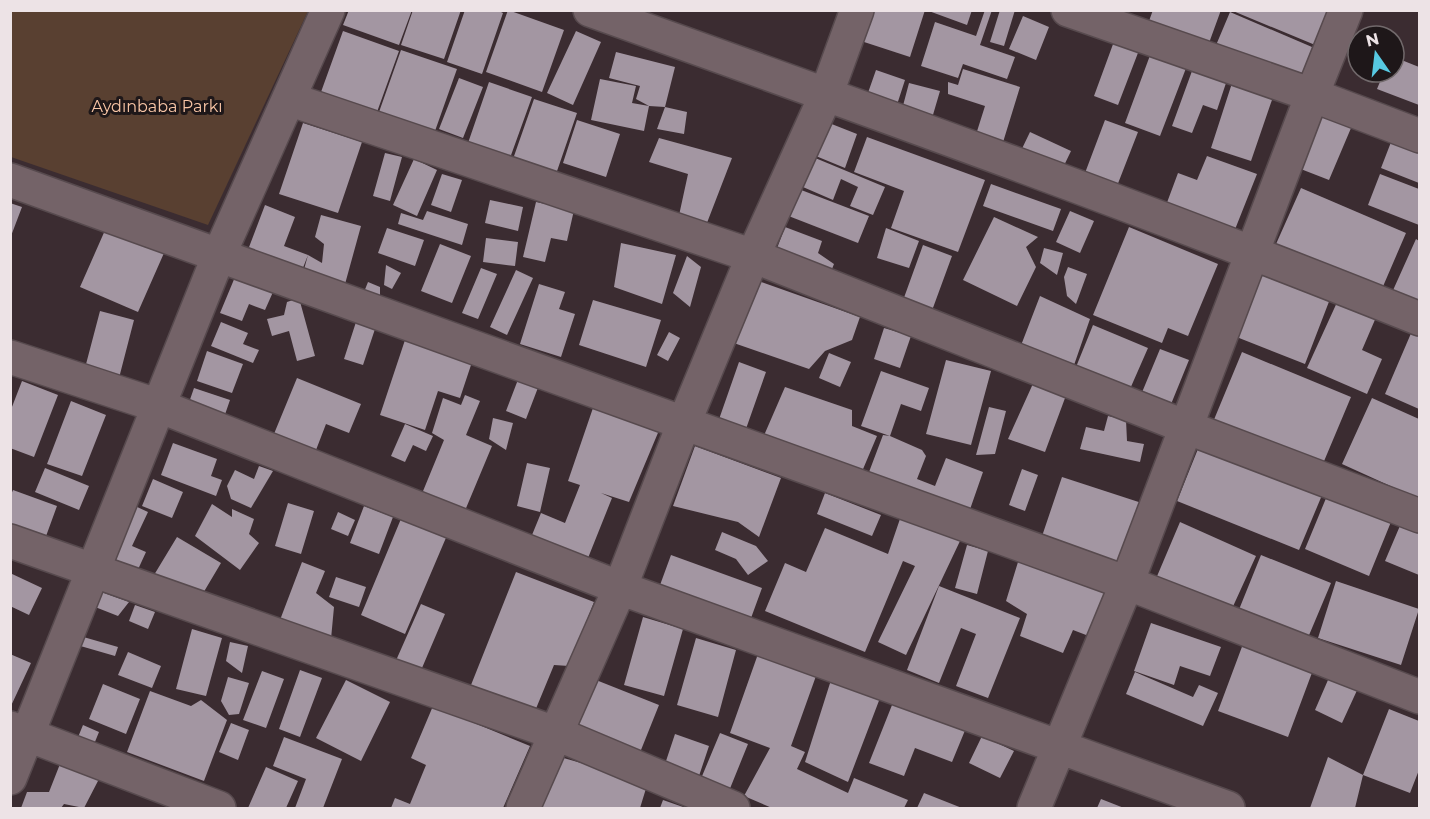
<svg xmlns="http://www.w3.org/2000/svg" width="1430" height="819" viewBox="0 0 1430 819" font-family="Montserrat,sans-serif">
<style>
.green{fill:#594031}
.building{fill:#a396a2}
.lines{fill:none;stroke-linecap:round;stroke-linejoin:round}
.minor-casing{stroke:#574a4e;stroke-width:36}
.minor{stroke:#746368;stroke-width:33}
.labels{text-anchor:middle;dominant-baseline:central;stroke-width:6;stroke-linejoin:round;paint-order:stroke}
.park-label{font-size:16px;fill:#fac6a6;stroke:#1e1719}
</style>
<rect width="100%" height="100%" fill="#3b2c31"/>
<path class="green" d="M11,10H308V11L208,225L11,157Z"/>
<path class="building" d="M349,10H412L399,45L343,25Z
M413,10H461L444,59L401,45Z
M465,10H497L503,13L482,74L447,62Z
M508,10L564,30L542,92L486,72Z
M871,10H925L910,57L861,41Z
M926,10H972L967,25Z
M985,10H992L980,45L1015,57L1007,79L963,64L958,78L921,66L935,22L976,36Z
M1000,10H1015L1004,46L990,42Z
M1153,10H1221L1209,43L1149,21Z
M1326,10L1334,14L1320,47L1233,11Z
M1230,12L1319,50L1303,87L1214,50Z
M1023,16L1049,27L1036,60L1009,49Z
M343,31L399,51L377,112L321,92Z
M576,31L601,42L573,105L547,93Z
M1116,36L1141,45L1118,105L1094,96Z
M401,50L457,69L435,131L379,112Z
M1152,50L1188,63L1160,136L1125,123Z
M616,52L675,67L665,107L649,106L636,99L640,86L609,78Z
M1394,57L1419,67V105L1377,89L1384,72H1394Z
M963,69L1020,87L1000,152L973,144L985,106L948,94V82L958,85Z
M876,70L905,80L893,117L863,107Z
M1192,71L1226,83L1217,110L1203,105L1192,133L1172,126Z
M459,78L483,87L463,138L439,129Z
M600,79L636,86L632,103L649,106L644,131L591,120Z
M1233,80L1274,94L1251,161L1211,148Z
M489,82L532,97L510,158L468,143Z
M909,83L940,91L930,125L900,117Z
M534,99L577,113L556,174L513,159Z
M1317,106L1354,121L1329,180L1293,166Z
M665,107L687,112L684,134L657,129Z
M577,120L620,134L606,177L563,163Z
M1105,120L1138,132L1117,186L1085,173Z
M824,121L857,134L845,168L811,154Z
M303,123L362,142L338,213L279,194Z
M1030,132L1071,151L1058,178L1017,159Z
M867,137L985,180L958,252L891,228L904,191L854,172Z
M1393,137L1419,147V183L1381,168Z
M659,138L732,158L705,228L678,220L688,174L649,162Z
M385,153L402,157L390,201L373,196Z
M808,155L885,187L873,215L850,206L858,187L841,179L833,200L796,184Z
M1207,156L1257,174L1230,242L1162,216L1178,173L1197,180Z
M414,159L437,170L417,216L393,205Z
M442,174L462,180L451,212L431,205Z
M1380,174L1419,189V225L1368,205Z
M991,184L1061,209L1053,231L983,206Z
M796,188L869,216L858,243L786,215Z
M1301,188L1406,233L1378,298L1272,253Z
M490,200L523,207L518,231L485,223Z
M536,202L574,210L567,241L551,238L545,262L523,257Z
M10,203L22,207L11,236H10Z
M265,205L295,217L284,246L308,255L322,263L324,244L315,237L321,215L361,226L342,295L300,284L308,255L297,283L243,263Z
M427,211L468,224L462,245L398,224L401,213L423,220Z
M1070,211L1094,221L1080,253L1056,242Z
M994,217L1038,237L1026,247L1036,267L1017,306L963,280Z
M785,227L822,241L818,253L834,264L828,279L773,259Z
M1129,227L1218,264L1188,336L1168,328L1162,343L1093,315Z
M106,228L164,253L138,312L80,287Z
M387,228L424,240L415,266L378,253Z
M886,228L919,241L909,268L877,258Z
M486,238L518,242L515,266L483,262Z
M1416,239L1419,241V310L1390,297Z
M621,243L676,255L662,304L614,287Z
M440,244L471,256L452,303L421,291Z
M923,245L952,256L930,316L901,306Z
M1044,248L1063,253L1057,275L1040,263Z
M687,256L701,267L690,307L673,293Z
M386,265L401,273L392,289L384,285Z
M1068,267L1087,274L1076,304L1067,296L1064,277Z
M481,268L497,274L478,319L462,313Z
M516,270L533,278L507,335L490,327Z
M1259,271L1330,299L1305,364L1234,336Z
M235,277L273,292L265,310L249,304L242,321L220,313Z
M750,278L860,317L852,340L825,351L809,369L728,341Z
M368,282L380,287V298L364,292Z
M539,284L565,292L559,309L575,314L561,357L520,344Z
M1040,296L1090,319L1073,368L1020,348Z
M299,298L315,356L297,361L289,331L272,336L267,319L284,315L287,302Z
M1339,298L1377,315L1362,350L1382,359L1367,394L1307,368Z
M593,300L661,320L646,367L579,345Z
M100,311L134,320L119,378L85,368Z
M221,322L248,333L243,344L259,350L253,363L211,346Z
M356,322L375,329L363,365L344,359Z
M1093,325L1148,348L1130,389L1076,367Z
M884,328L911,336L900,368L874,359Z
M1412,331L1419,334V409L1385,394Z
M669,332L680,338L668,361L657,355Z
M405,340L472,362L460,398L438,391L425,430L380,415Z
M1160,349L1189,360L1167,414L1138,402Z
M207,351L243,364L232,393L197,381Z
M1242,352L1351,397L1322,466L1213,422Z
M829,353L851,362L840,387L819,378Z
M946,360L991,371L971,445L926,434Z
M739,362L766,372L741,443L717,425Z
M881,371L929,388L921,411L901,404L890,436L922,450L926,456L917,479L935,486L946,458L983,472L967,518L866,480L883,435L890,436L861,426Z
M519,377L539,385L526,419L506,411Z
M1036,377L1068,390L1045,452L1008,439Z
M297,378L361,404L349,433L326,424L311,463L269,446Z
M22,381L58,395L34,457L10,448V412Z
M785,387L852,410V426L877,436L858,481L762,440Z
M194,388L230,400L221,426L185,414Z
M465,395L480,401L466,435L492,446L464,513L421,496L444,440L432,433L443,398L461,405Z
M1372,398L1419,419V499L1342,464Z
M71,401L106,415L82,476L47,464Z
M594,405L660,428L629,502L601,493L612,498L588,558L532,535L541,513L565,523L580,485L568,481Z
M989,407L1006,411L995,454L976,455Z
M1108,416L1126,420L1127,441L1144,444L1140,462L1080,449L1086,427L1104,431Z
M493,418L513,423L506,450L489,439Z
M405,424L433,436L426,451L413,445L405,462L391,456Z
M1202,439L1325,488L1299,550L1177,501Z
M173,443L217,459L211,476L222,480L216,496L161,475Z
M695,446L781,478L759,537L738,522L673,506Z
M527,463L550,468L540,512L517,506Z
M259,466L273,471L251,508L231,499L227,486L235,470L254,479Z
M45,468L89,486L79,510L35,492Z
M1022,469L1038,475L1025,511L1009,505Z
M1062,477L1154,507L1127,583L1037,551Z
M153,479L183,492L172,518L142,506Z
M13,490L57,506L45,539L10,525V497Z
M1329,491L1393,517L1369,576L1305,549Z
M825,493L881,515L872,536L817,514Z
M288,503L314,511L301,554L275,546Z
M212,504L232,517V509L254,519L249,534L259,543L240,570L195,536Z
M135,506L148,512L132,546L146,552L135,576L108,564Z
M364,506L393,517L379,554L350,543Z
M338,512L355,520L348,536L331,529Z
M902,513L960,541L906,655L878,642L915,566L903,561L865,652L765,611L785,563L806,572L825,528L888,554Z
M403,514L448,533L405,634L361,615Z
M1402,521L1419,528V575L1385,561Z
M1180,522L1256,556L1230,613L1155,581Z
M722,532L756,546L768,561L748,575L736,559L715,550Z
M177,537L221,563L199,600L154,575Z
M967,545L988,551L977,594L955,588Z
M671,555L762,588L747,629L656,596Z
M1261,555L1331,583L1307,640L1238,612Z
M302,562L325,571L316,593L334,607L331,639L280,620Z
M1018,562L1112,591L1094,638L1073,630L1063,653L1020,636L1027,614L1006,601Z
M516,572L594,602L569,666L554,665L535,711L471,685Z
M10,573L42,588L29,615L10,606Z
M336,577L366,587L359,607L329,597Z
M1336,581L1419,609L1401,665L1318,638Z
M939,586L1020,618L988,698L956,686L976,634L961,628L939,683L907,670Z
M93,589L129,602L118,616L90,605Z
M421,604L445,614L419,675L394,665Z
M135,605L155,612L148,629L129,621Z
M643,617L683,629L664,696L624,685Z
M1151,623L1221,647L1210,676L1180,666L1174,685L1134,671Z
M192,629L222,638L206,696L176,689Z
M80,636L118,647L115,656L77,645Z
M1246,636L1316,662L1288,737L1218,711Z
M696,638L736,650L718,717L677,705Z
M230,642L248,646L242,673L226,661Z
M128,652L161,666L152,688L118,675Z
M10,654L31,663L10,708Z
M758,654L816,676L791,746L805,752L797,769L848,793L854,778L908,800L904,808H772L744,796L770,748L730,733Z
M300,670L322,678L300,737L279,729Z
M262,671L284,679L266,728L243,720Z
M1135,672L1193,697L1199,685L1218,693L1203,726L1126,694Z
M1331,673L1359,686L1342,723L1315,710Z
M228,677L249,683L239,714L229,715L221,701Z
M346,680L390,702L361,761L316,738Z
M596,680L659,705L639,755L576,730Z
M831,680L880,698L848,782L805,762Z
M103,684L140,699L126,734L89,719Z
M150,691L191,706L201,700L227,720L204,781L127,752Z
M894,700L966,728L952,762L915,748L904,776L869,763Z
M433,706L530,746L503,808H391L395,798L410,804L426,765L411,758Z
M1389,709L1419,721V770L1410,793L1363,775L1355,808H1310L1328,757L1363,775Z
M231,723L249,730L238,760L219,752Z
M83,725L99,732L90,754L74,747Z
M720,733L748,744L729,791L700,781Z
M675,734L709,746L698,779L664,767Z
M982,736L1014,751L1000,778L969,763Z
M284,737L342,759L323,808H295L306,779L273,766Z
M553,755L648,782L640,808H538Z
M60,764L99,779L84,808L64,804L61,808H21L27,792H49Z
M266,767L298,781L286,808H248Z
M924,793L962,808H917Z
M1101,799L1124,808H1097Z
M663,800L686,808H660Z"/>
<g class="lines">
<defs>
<path id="minor" d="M590,10C868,109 1146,209 1420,319
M1068,10L1312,95L1420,136
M289,99L753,256L1186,427L1420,516
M10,180L1127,583L1420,697
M10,357L159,406L620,588L1228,808
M10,541L555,733L733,808
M10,728L219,808
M10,778L219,255L328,10
M523,808L620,588L684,423L753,256L826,95L857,10
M1034,808L1127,583L1312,95L1346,10"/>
</defs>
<use href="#minor" class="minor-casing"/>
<use href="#minor" class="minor"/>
</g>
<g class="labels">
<g class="park-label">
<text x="157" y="106">Aydınbaba Parkı</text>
</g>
</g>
<rect width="1430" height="819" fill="none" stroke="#ede3e6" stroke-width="24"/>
<g transform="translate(1376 54) rotate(346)"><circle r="28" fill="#1e1719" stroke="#71696b" stroke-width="1.5"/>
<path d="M0-4.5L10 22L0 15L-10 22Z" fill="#57c9e2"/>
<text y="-9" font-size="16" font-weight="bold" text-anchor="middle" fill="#ede3e6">N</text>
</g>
</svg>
